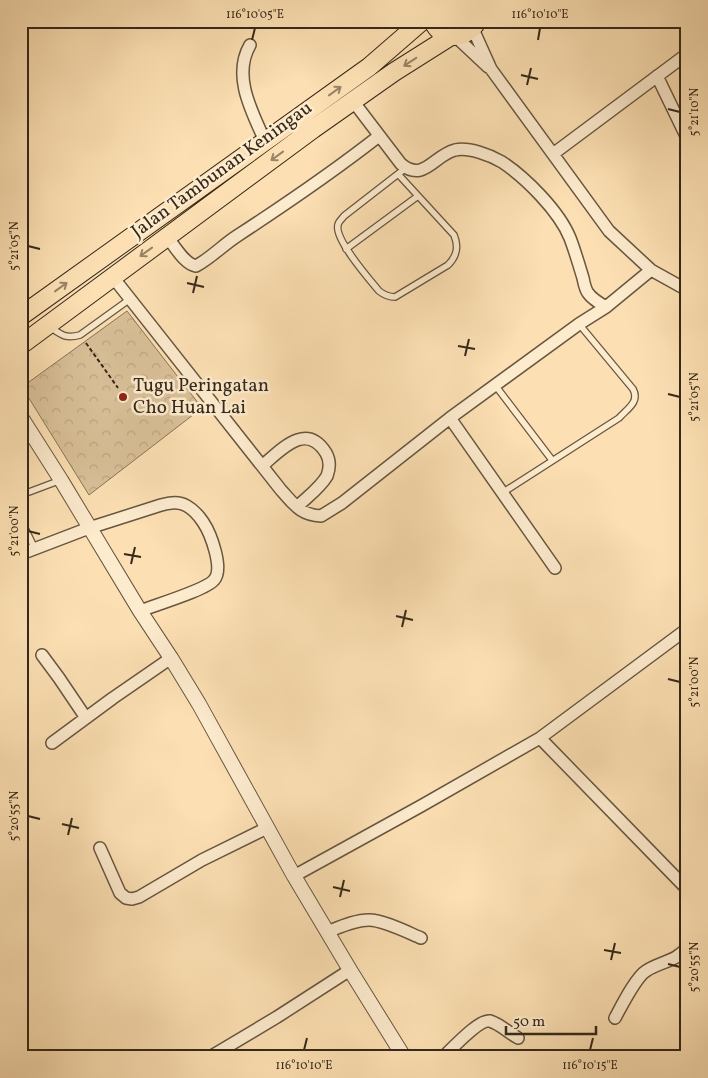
<svg xmlns="http://www.w3.org/2000/svg" width="708" height="1078" viewBox="0 0 708 1078" font-family="Vollkorn,serif">
<style>
.park{fill:url(#park-crowns);stroke:#88745a}
.lines{fill:none;stroke-linecap:round;stroke-linejoin:round}
.service-casing{stroke:#675640;stroke-width:8}
.minor-casing{stroke:#675640;stroke-width:14}
.tertiary-casing{stroke:#675640;stroke-width:16}
.primary-casing{stroke:#35281a;stroke-width:20}
.path{stroke:#35281a;stroke-width:2;stroke-dasharray:4 2.5;stroke-linecap:butt}
.service{stroke:#fdebce;stroke-width:5.5}
.minor{stroke:#fdebce;stroke-width:11}
.tertiary{stroke:#fdebce;stroke-width:14}
.primary{stroke:#fce0b3;stroke-width:18}
.oneway{stroke:#988466}
.ticks{fill:none;stroke:#35281a;stroke-width:2}
.poi-dot{fill:#8f2418;stroke:#fdebce;stroke-width:2}
.labels{text-anchor:middle;dominant-baseline:central;stroke-width:5;stroke-linejoin:round;paint-order:stroke}
.street-label{font-size:19px;fill:#35281a;stroke:#fdebce}
.poi-label{font-size:19px;fill:#35281a;stroke:#fdebce;text-anchor:start}
.neatline{fill:none;stroke:#35281a;stroke-width:2}
.ticks-label{font-size:12px;text-anchor:middle;fill:#35281a}
</style>
<defs>
<pattern id="park-crowns" width="20" height="18" patternUnits="userSpaceOnUse" patternTransform="scale(1.25)"><rect width="20" height="18" fill="#dac199"/><path d="M2 6a3 3 0 1 1 6 0M12 15a3 3 0 1 1 6 0" fill="none" stroke="#bca683"/></pattern>
</defs>
<rect width="100%" height="100%" fill="#fce0b3"/>
<filter id="stains"><feTurbulence type="fractalNoise" baseFrequency=".004" numOctaves="4"/><feColorMatrix values="0 0 0 0 .2 0 0 0 0 .09 0 0 0 0 .02 0 0 0 .5 -.17"/></filter>
<radialGradient id="worn" r=".72"><stop offset=".6" stop-color="#630" stop-opacity="0"/><stop offset="1" stop-color="#630" stop-opacity=".3"/></radialGradient>
<path class="park" d="M127,311L202,408L89,495L22,387Z"/>
<g class="lines">
<defs>
<path id="service" d="M398,174L454,235C459,247 457,256 448,265L395,297C389,297 384,295 379,291C370,280 334,239 338,225C338,222 342,219 344,216L398,174L406,168
M346,249L418,196
M50,327C61,335 66,339 80,335L130,299
M495,385L552,460
M502,493L619,418C627,409 640,402 633,389L579,324
M21,495L61,480
M21,520L35,549"/>
<path id="minor" d="M473,29L491,69L609,231L651,270L687,290
M456,37L488,67
M250,45C232,76 252,112 265,141
M657,76L687,138
M353,101L401,164C424,183 434,155 455,150C469,147 490,155 502,162C526,178 559,211 570,238C575,251 579,265 583,278C584,283 585,289 588,293C592,299 599,303 606,307
M553,154L687,54
M167,237C175,246 184,264 196,266C211,258 223,245 237,236C286,204 333,172 379,136
M112,276L281,490C294,504 300,515 321,516L342,503L450,418L579,324L606,307L651,270
M450,418L555,568
M262,466C281,450 306,421 326,453C330,460 330,468 327,476C320,488 307,497 297,507
M21,554L89,528L161,505C170,503 178,501 187,506C194,510 199,516 203,522C211,534 224,569 214,580C206,590 155,605 140,611
M42,655L59,678L86,718
M540,738L687,889
M52,743L113,698L171,658
M100,848L120,893L126,898L132,899L139,897L202,860L267,828
M294,876L421,806L540,738L687,629
M327,932C340,927 355,920 369,920C383,920 407,932 421,938
M615,1018C621,1007 636,977 646,971C659,962 678,961 687,947
M210,1057L277,1017L350,970
M443,1057C452,1049 479,1019 490,1021C500,1024 509,1033 518,1038"/>
<path id="tertiary" d="M21,417L61,480L140,611L171,658L199,704L294,876L350,970L404,1057"/>
<path id="primary" d="M433,21C441,42 468,40 477,21
M21,316L369,67L422,21
M21,345L313,129L394,72L451,36"/>
</defs>
<use href="#service" class="service-casing"/>
<use href="#minor" class="minor-casing"/>
<use href="#tertiary" class="tertiary-casing"/>
<use href="#primary" class="primary-casing"/>
<path class="path" d="M86,343L118,388"/>
<use href="#service" class="service"/>
<use href="#minor" class="minor"/>
<use href="#tertiary" class="tertiary"/>
<use href="#primary" class="primary"/>
</g>
<defs><path id="oneway-shaft" d="M-6 0H5M1.5-3L5.5 0L1.5 3" fill="none" stroke-width="1.6" stroke-linecap="round" stroke-linejoin="round" transform="scale(1.25)"/></defs>
<g class="oneway">
<use href="#oneway-shaft" transform="translate(410 62) rotate(147)"/>
<use href="#oneway-shaft" transform="translate(335 91) rotate(-36)"/>
<use href="#oneway-shaft" transform="translate(277 156) rotate(144)"/>
<use href="#oneway-shaft" transform="translate(146 252) rotate(144)"/>
<use href="#oneway-shaft" transform="translate(61 287) rotate(-36)"/>
</g>
<path class="ticks" d="M252,40L255,28M538,40L540,28M521,75L538,79M527,85L531,68M668,109L680,112M28,246L40,249M187,283L204,287M193,293L197,276M458,346L475,349M465,356L469,339M668,394L680,397M28,531L40,534M124,554L141,557M131,564L135,547M396,616L413,620M402,627L406,610M668,679L680,682M28,816L40,819M62,824L79,828M68,835L72,818M333,887L350,891M340,897L344,880M604,950L621,953M611,960L615,943M668,964L680,967M304,1050L307,1038M590,1050L593,1038"/>
<circle class="poi-dot" cx="123" cy="397" r="5"/>
<g class="labels">
<g class="street-label">
<text transform="translate(222 170) rotate(-36)">Jalan Tambunan Keningau</text>
</g>
<g class="poi-label">
<text x="133" y="386">Tugu Peringatan<tspan x="133" dy="22">Cho Huan Lai</tspan></text>
</g>
</g>
<rect width="708" height="1078" fill="none" stroke="#fce0b3" stroke-width="55"/>
<path d="M506 1026v8h90v-8" fill="none" stroke="#35281a" stroke-width="2.5"/>
<text x="513" y="1026" font-size="15" fill="#35281a" stroke="#fdebce" stroke-width="4" paint-order="stroke">50 m</text>
<rect x="28" y="28" width="652" height="1022" class="neatline"/>
<g class="ticks-label">
<text x="255" y="18">116°10'05"E</text>
<text x="540" y="18">116°10'10"E</text>
<text transform="translate(694 112) rotate(-90)" y="4">5°21'10"N</text>
<text transform="translate(14 246) rotate(-90)" y="4">5°21'05"N</text>
<text transform="translate(694 397) rotate(-90)" y="4">5°21'05"N</text>
<text transform="translate(14 531) rotate(-90)" y="4">5°21'00"N</text>
<text transform="translate(694 682) rotate(-90)" y="4">5°21'00"N</text>
<text transform="translate(14 816) rotate(-90)" y="4">5°20'55"N</text>
<text transform="translate(694 967) rotate(-90)" y="4">5°20'55"N</text>
<text x="304" y="1069">116°10'10"E</text>
<text x="590" y="1069">116°10'15"E</text>
</g>
<rect width="100%" height="100%" filter="url(#stains)"/>
<rect width="100%" height="100%" fill="url(#worn)"/>
</svg>
